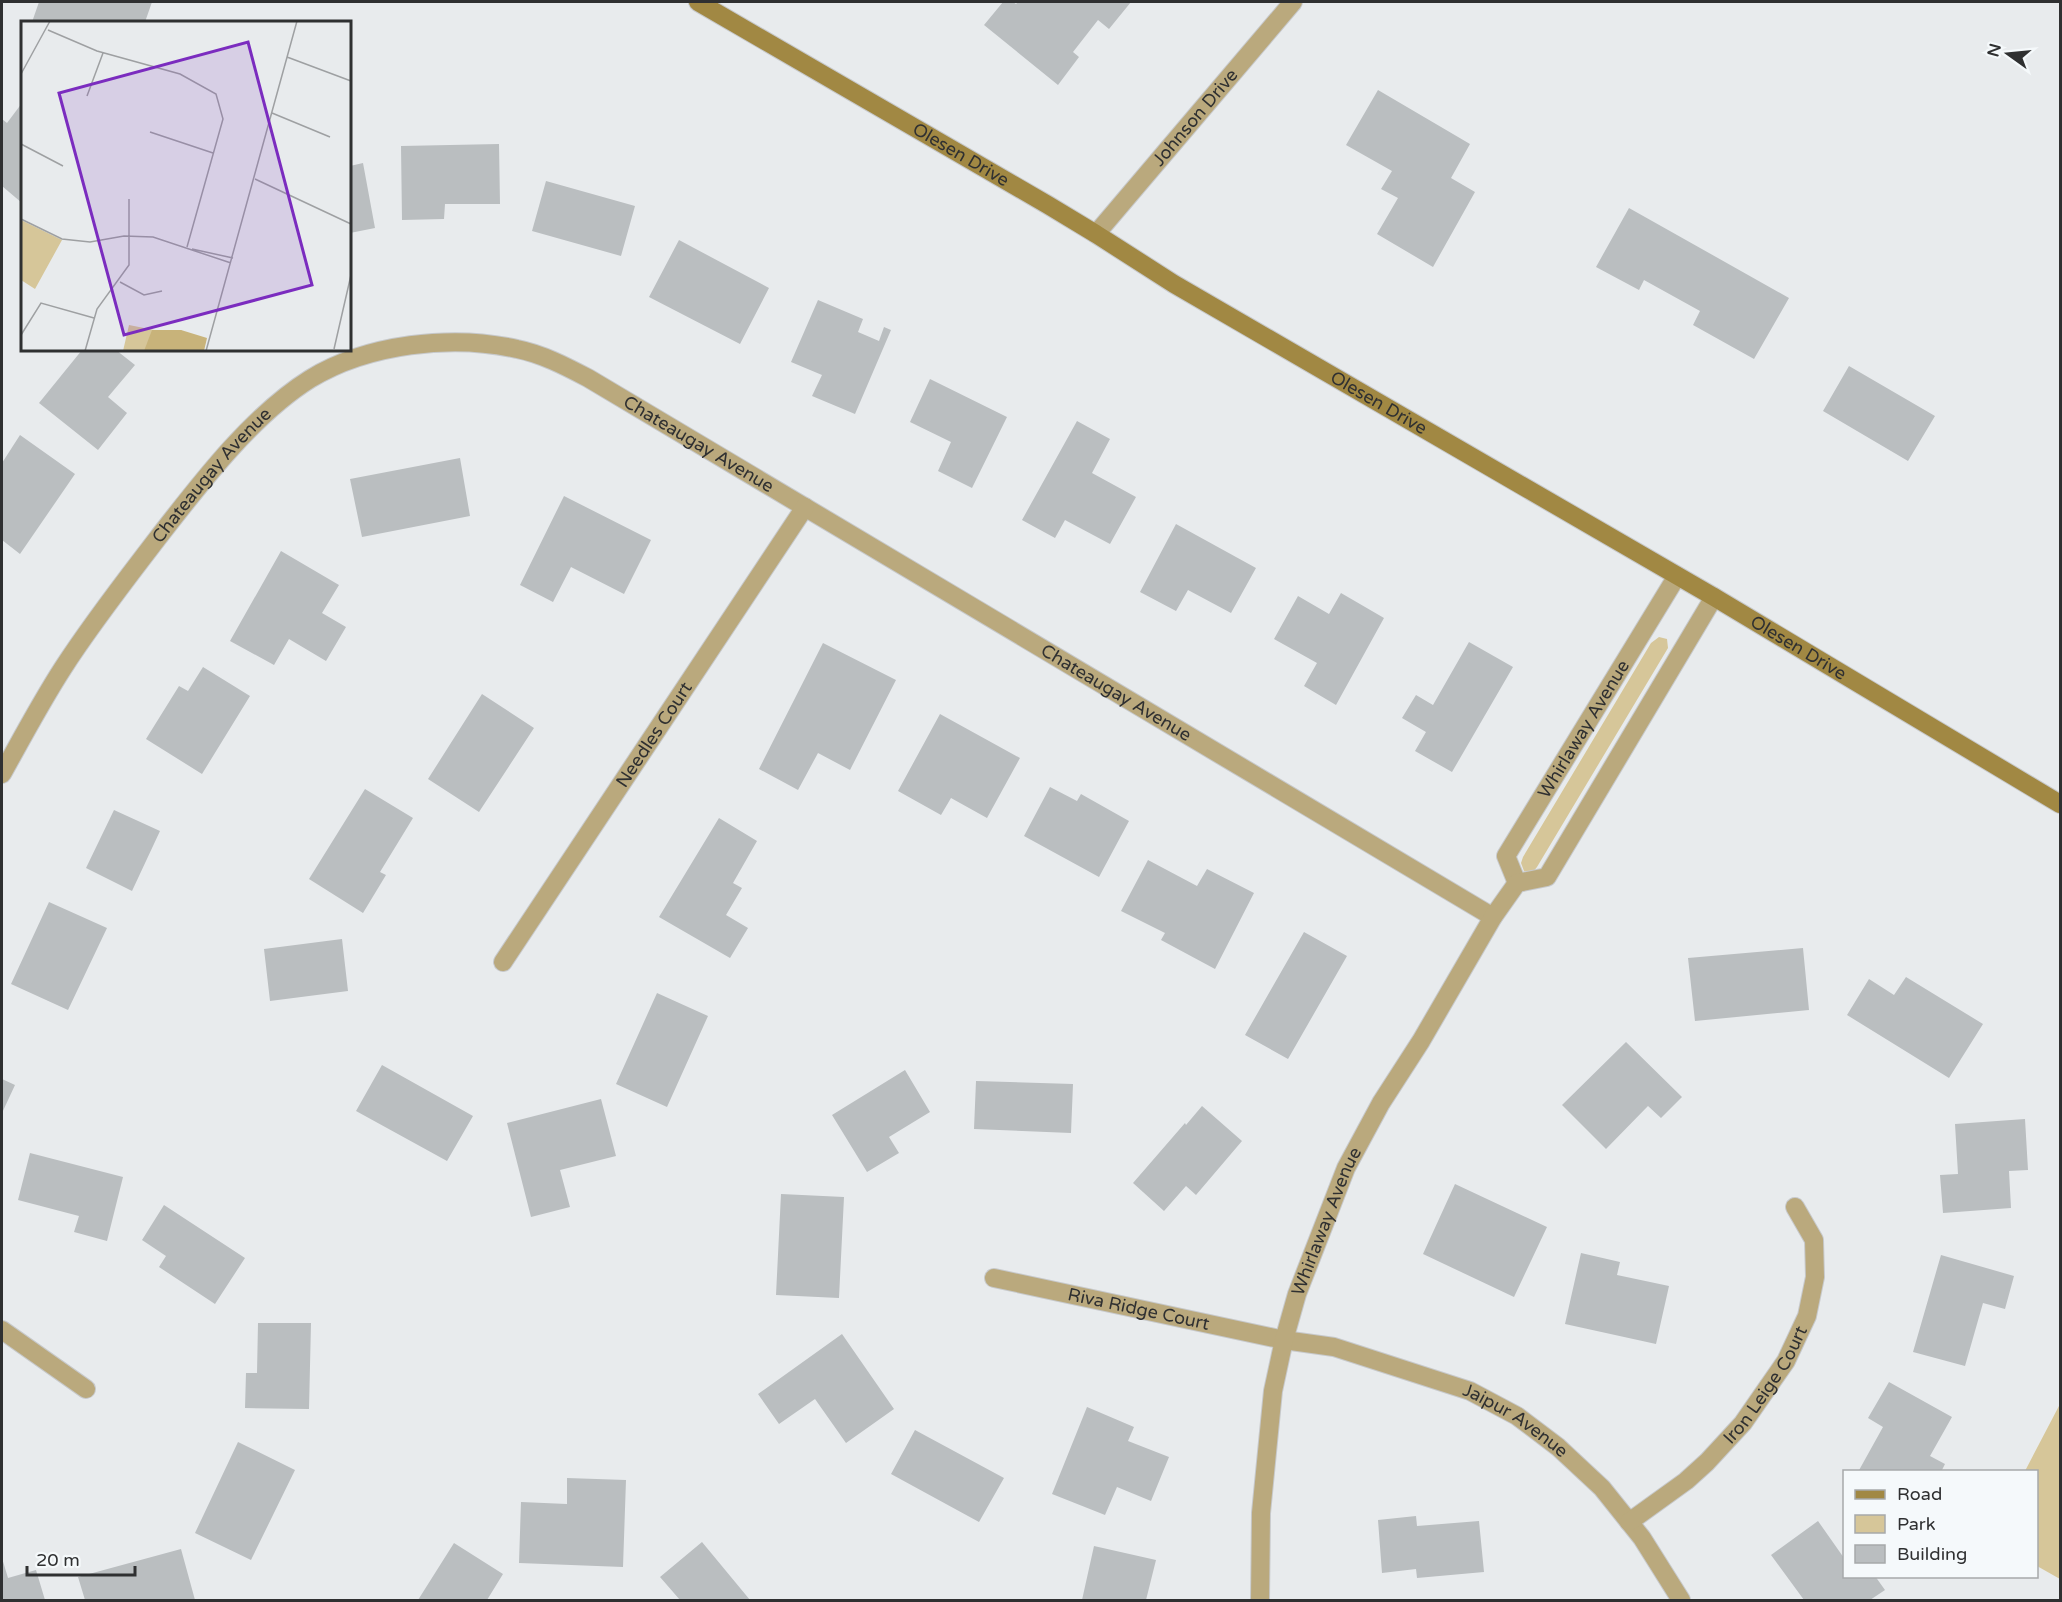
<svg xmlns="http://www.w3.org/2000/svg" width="2062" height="1602" viewBox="0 0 2062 1602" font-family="'Varela Round',sans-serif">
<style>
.green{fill:#d6c699}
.building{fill:#babec0}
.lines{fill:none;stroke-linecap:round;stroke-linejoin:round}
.street-casing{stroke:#c7c9cb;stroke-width:20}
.secondary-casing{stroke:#c7c9cb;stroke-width:20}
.street{stroke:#baa97d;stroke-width:18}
.secondary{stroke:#a18843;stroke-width:18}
.labels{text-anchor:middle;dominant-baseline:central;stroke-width:4.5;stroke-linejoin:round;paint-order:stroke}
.street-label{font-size:18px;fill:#2f3031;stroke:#f5f9fb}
.inset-road{fill:none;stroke:#9ea0a2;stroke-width:1.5}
.view{fill:#7b2cbf;fill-opacity:0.15;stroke:#7b2cbf;stroke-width:3}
.inset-edge{fill:none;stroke:#2f3031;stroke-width:3}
</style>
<rect width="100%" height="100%" fill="#e8ebed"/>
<path class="green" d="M1659,637L1667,639L1668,648L1537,867L1533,872L1524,871L1521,863L1523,857L1651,643Z
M2060,1404V1579L2037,1566L2036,1472L2025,1471Z"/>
<path class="building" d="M39,2H152L145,22H32Z
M1003,2H1013L1016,4L1018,2H1131L1109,29L1098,20L1073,52L1079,57L1058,85L984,25Z
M1378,90L1470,144L1451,178L1475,192L1433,267L1377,234L1398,198L1381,189L1392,171L1346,145Z
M22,103V203L2,186V119L7,123Z
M499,144L500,204H445L444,219L402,220L401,146Z
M363,163L375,228L350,233V166Z
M546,181L635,206L621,256L532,231Z
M1629,208L1789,298L1754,359L1693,325L1700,311L1644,280L1639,290L1596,267Z
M679,240L769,288L740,344L649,297Z
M818,300L863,319L858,332L879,341L884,327L891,330L855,414L812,396L822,375L791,362Z
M82,350H116L135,365L108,397L127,413L98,450L39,403Z
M1849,366L1935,416L1908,461L1823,411Z
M930,379L1007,417L972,488L938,471L951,442L910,422Z
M1077,421L1110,439L1092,473L1136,497L1110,544L1065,520L1055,538L1022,520Z
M20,435L75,474L20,554L2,540V463Z
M460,458L470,516L362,537L350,479Z
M564,496L651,540L624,594L571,567L553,602L520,585Z
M1176,524L1256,568L1231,613L1188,590L1176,611L1140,592Z
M281,551L339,585L322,613L346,627L326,661L289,639L274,665L230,641Z
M1341,593L1384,618L1336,705L1304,686L1317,663L1274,639L1298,596L1329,614Z
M1469,642L1513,667L1452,772L1415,751L1426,732L1402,718L1416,695L1433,705Z
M823,643L896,680L850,770L818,753L798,790L759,769Z
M203,667L250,696L202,774L146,739L179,686L188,691Z
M482,694L534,728L479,812L428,779Z
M940,714L1020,758L987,818L951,798L941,815L898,791Z
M1050,787L1077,801L1081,794L1129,821L1099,877L1024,836Z
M365,789L413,818L380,872L386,875L363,913L309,879Z
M114,810L160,831L132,891L86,868Z
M719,818L757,841L733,883L742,888L726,915L748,928L730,958L659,917Z
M1148,860L1197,886L1207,869L1254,893L1215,969L1161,940L1165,933L1121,911Z
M49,902L107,928L68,1010L11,984Z
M1304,932L1347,956L1288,1059L1245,1035Z
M342,939L348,991L270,1001L264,949Z
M1803,948L1809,1010L1695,1021L1688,958Z
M1906,977L1983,1024L1949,1078L1847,1015L1869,979L1894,995Z
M657,993L708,1016L667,1107L616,1084Z
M1626,1042L1682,1097L1661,1118L1648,1106L1606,1149L1562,1105Z
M382,1065L473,1116L447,1161L356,1111Z
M905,1070L930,1112L889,1137L899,1153L867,1172L832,1115Z
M2,1079L15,1085L2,1113Z
M976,1081L1073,1084L1071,1133L974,1129Z
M601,1099L616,1156L560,1170L570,1207L531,1217L507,1123Z
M1202,1106L1242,1141L1196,1195L1186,1186L1164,1211L1133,1183L1185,1123L1186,1125Z
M2025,1119L2028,1170L2009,1171L2011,1208L1943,1213L1940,1175L1958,1174L1955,1124Z
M30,1153L123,1177L107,1241L74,1232L79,1216L18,1200Z
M1455,1184L1547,1227L1514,1297L1423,1254Z
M781,1194L844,1197L839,1298L776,1295Z
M164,1205L245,1258L215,1304L159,1267L166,1256L142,1240Z
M1581,1253L1620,1262L1617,1275L1669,1286L1656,1344L1565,1324Z
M1941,1255L2014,1276L2005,1309L1983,1303L1965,1366L1913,1352Z
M258,1323H311L309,1409L245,1408L246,1373H257Z
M842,1334L894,1409L846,1443L815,1399L779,1424L758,1394Z
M1889,1382L1952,1417L1930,1456L1945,1464L1941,1472H1858L1883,1427L1868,1418Z
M1087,1407L1134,1427L1128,1441L1169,1457L1151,1501L1117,1487L1105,1515L1052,1494Z
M915,1430L1004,1478L979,1522L891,1474Z
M238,1442L295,1470L251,1560L195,1533Z
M567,1478L626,1480L623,1567L519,1563L521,1502L567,1504Z
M1416,1516L1417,1526L1479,1521L1484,1572L1417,1578L1416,1569L1382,1573L1378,1520Z
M1818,1521L1844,1558V1576H1875L1885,1590L1870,1600H1804L1771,1555Z
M702,1542L750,1600H680L660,1577Z
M454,1543L503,1574L487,1600H418Z
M1094,1546L1156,1560L1146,1600H1082Z
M181,1549L195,1600H85L78,1577Z
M2,1558L8,1578L36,1570L45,1600H2Z"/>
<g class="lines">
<defs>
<g id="street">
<path id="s1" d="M1096,234L1293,2"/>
<path id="s2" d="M2,774C22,738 41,702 63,668C92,623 125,581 157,539C199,485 251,416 310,379C367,344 452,334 517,349C542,354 565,366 588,378L1493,917"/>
<path id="s3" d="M1517,883L1506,856L1677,576"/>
<path id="s4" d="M503,962L805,507"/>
<path id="s5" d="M994,1278L1284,1340L1334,1347L1470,1391L1517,1416L1558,1447L1602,1488L1642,1538L1681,1600"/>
<path d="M2,1330L86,1389"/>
<path id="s6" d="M1629,1522L1686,1481L1707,1462L1743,1423L1786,1361L1807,1316L1815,1277L1814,1240L1795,1207"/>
<path id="s7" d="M1260,1600L1261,1513L1273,1391L1284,1340L1297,1294L1346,1168L1381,1103L1421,1041L1493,917L1517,883L1547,877L1714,597"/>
</g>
<g id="secondary">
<path id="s8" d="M698,2L1048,205L1096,234L1174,284L1714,597L2060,804"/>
</g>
</defs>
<use href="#street" class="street-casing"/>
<use href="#secondary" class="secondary-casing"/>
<use href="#street" class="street"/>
<use href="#secondary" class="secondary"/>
</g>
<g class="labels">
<g class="street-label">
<text stroke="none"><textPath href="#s1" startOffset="153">Johnson Drive</textPath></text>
<text stroke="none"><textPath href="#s8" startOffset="304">Olesen Drive</textPath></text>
<text stroke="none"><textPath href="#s8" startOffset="790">Olesen Drive</textPath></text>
<text stroke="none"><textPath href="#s2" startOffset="924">Chateaugay Avenue</textPath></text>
<text stroke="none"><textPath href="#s2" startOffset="366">Chateaugay Avenue</textPath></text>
<text stroke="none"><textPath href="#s8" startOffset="1276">Olesen Drive</textPath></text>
<text stroke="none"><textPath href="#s2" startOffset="1410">Chateaugay Avenue</textPath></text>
<text stroke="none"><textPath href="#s3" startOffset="178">Whirlaway Avenue</textPath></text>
<text stroke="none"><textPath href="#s4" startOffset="273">Needles Court</textPath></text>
<text stroke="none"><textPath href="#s7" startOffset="388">Whirlaway Avenue</textPath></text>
<text stroke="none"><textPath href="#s5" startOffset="148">Riva Ridge Court</textPath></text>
<text stroke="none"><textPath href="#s6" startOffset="196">Iron Leige Court</textPath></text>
<text stroke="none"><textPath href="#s5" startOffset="544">Jaipur Avenue</textPath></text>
</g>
</g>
<g transform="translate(21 21)">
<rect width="330" height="330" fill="#e8ebed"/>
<path d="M0,199L41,219L14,268L0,259ZM108,304L138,310L160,309L183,330H102Z" fill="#d6c699"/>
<path d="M131,309H160L186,317L183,330H123Z" fill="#c8b37a"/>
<path class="inset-road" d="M27,9L76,30L159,53L195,73L202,98L166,226M266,36L330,60M0,53L29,0M66,75L82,32M251,92L309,116M129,111L192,132M0,123L42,145M234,158L330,203M0,198L41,218L69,221L103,215L132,216L210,242M171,228L212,237M99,261L123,274L141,270M0,314L20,282L73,297M313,328L330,254M64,330L76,288L108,244V178M185,330L276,0"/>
<path class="view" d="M227,21L291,264L103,314L38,72Z"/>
<rect width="330" height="330" class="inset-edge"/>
</g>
<rect width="2062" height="1602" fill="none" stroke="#2f3031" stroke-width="6"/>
<rect x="1843" y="1470" width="195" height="108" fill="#f5f9fb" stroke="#a6a9aa" stroke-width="1.5"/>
<rect x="1855" y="1490" width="30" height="9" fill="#a18843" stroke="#a6a9aa" stroke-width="1.5"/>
<text x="1897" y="1500" font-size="18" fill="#2f3031">Road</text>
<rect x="1855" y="1515" width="30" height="18" fill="#d6c699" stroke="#a6a9aa" stroke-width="1.5"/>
<text x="1897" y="1530" font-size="18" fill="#2f3031">Park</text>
<rect x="1855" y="1545" width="30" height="18" fill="#babec0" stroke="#a6a9aa" stroke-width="1.5"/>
<text x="1897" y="1560" font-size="18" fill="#2f3031">Building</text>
<g transform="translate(2008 54) rotate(285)" stroke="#f5f9fb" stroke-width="4.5" paint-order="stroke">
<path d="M0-4.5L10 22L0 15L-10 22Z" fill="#2f3031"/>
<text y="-9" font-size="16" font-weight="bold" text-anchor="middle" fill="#2f3031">N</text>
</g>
<path d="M27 1566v9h108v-9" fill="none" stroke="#2f3031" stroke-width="3"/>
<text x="36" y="1566" font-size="18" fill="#2f3031" stroke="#f5f9fb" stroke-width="4.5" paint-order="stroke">20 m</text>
</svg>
